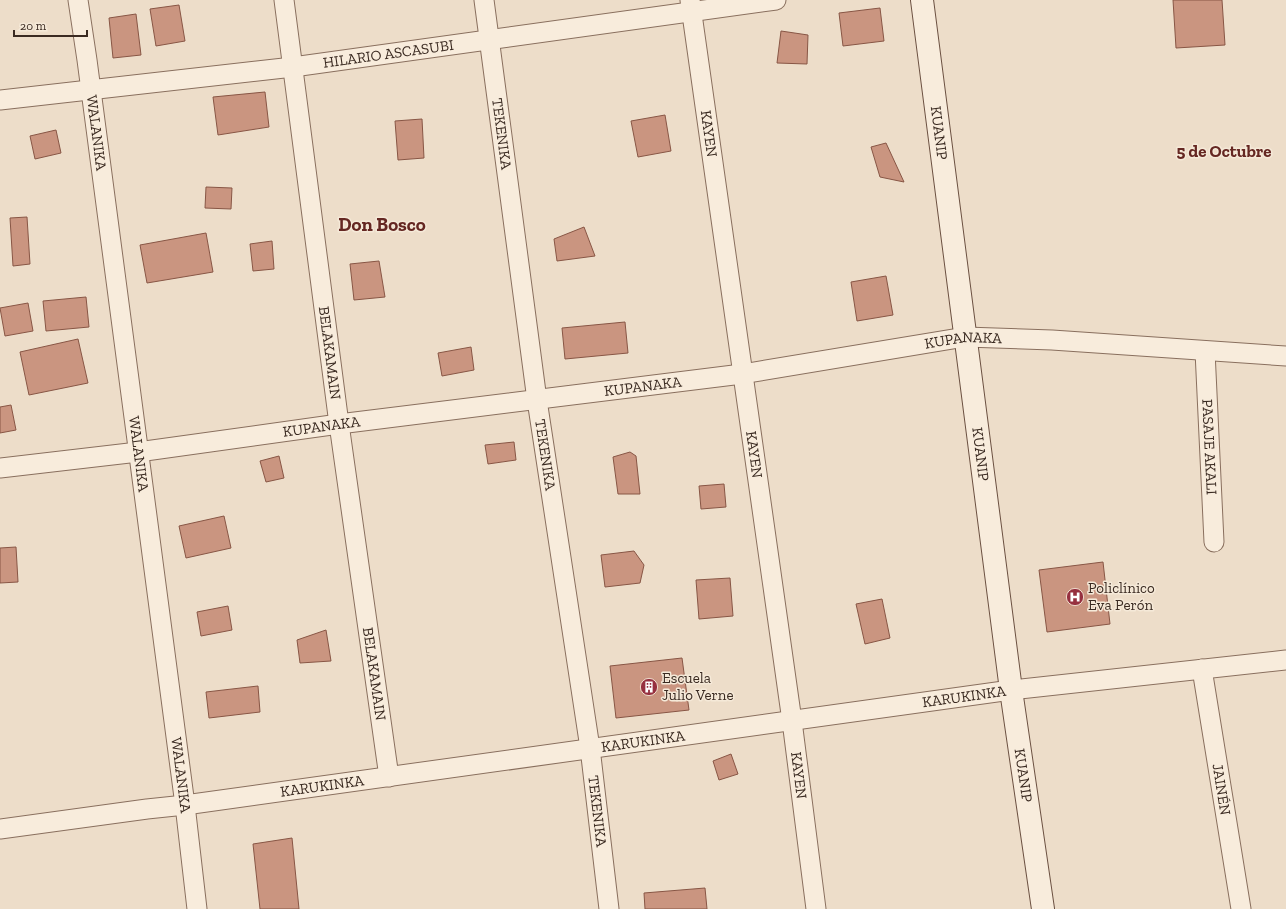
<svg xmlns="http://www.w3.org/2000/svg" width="1286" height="909" viewBox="0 0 1286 909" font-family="'Zilla Slab',serif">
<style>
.building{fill:#ca9580;stroke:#885645}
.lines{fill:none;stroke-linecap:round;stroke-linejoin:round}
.street-casing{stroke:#896f5e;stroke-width:21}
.secondary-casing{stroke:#6b5041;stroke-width:24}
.street{stroke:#f8ecdc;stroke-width:19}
.secondary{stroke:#f8ecdc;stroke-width:22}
.labels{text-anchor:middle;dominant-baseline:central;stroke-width:3;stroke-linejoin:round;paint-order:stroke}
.street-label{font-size:15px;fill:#3a2a21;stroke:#f5e9d8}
.poi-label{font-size:15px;fill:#3a2a21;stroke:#f5e9d8;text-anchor:start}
.quarter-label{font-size:17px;font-weight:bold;fill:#652722;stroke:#f5e9d8}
.district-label{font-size:19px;font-weight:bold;fill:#652722;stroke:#f5e9d8}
</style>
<rect width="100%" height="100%" fill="#edddc9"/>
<path class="building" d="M1173,0H1222L1225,45L1176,48Z
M179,5L185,41L156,46L150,9Z
M880,8L884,41L843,46L839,13Z
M136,14L141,55L113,58L109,18Z
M781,31L808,35L807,64L777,63Z
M265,92L269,127L218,135L213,97Z
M665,115L671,151L638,157L631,121Z
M422,119L424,158L398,160L395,121Z
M56,130L61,153L35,159L30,136Z
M886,143L904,182L880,177L871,147Z
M206,187L232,188L231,209L205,208Z
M27,217L30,264L13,266L10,218Z
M584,227L595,256L557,261L554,239Z
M206,233L213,272L147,283L140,245Z
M272,241L274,269L253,271L250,244Z
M379,261L385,297L354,300L350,264Z
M886,276L893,315L857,321L851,282Z
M86,297L89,327L46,331L43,301Z
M28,303L33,331L5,336L0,308Z
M625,322L628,353L565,359L562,328Z
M78,339L88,383L29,395L20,352Z
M471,347L474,370L442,376L438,353Z
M11,405L16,430L0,433V407Z
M514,442L516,460L488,464L485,445Z
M630,452L636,456L640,494H618L613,457Z
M279,456L284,478L266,482L260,461Z
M724,484L726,507L701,509L699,486Z
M224,516L231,548L186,558L179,526Z
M16,547L18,582L0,583V548Z
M634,551L644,565L640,583L605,587L601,555Z
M1103,562L1110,624L1047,632L1039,570Z
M730,578L733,616L699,619L696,580Z
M882,599L890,638L865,644L856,604Z
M228,606L232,630L201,636L197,612Z
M326,630L331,661L300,663L297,640Z
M682,658L689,710L616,718L610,666Z
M258,686L260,712L209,718L206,692Z
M731,754L738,774L719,780L713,761Z
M292,838L299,909H260L253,844Z
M705,888L707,909H645L644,893Z"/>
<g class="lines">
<defs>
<g id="street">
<path id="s1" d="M78,0L87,60L185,805L197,909"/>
<path id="s2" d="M284,0L339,424L389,777"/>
<path id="s3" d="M484,0L537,400L590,748L609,909"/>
<path id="s4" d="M690,0L792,721L816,909"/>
<path id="s5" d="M0,100L293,67L776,0"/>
<path id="s6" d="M1205,351L1214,542"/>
<path id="s7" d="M0,468L138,452L339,424L742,374L965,337L1052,340L1286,356"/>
<path id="s8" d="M1202,669L1241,909"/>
<path id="s9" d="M0,829L147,809L185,805L1011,690L1286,660"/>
</g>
<g id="secondary">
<path id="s10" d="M922,0L1011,690L1043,909"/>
</g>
</defs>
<use href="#street" class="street-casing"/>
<use href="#secondary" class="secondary-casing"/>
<use href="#street" class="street"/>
<use href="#secondary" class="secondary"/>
</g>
<defs>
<symbol id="hospital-disc" viewBox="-11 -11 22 22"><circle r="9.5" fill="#96303f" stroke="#f5e9d8"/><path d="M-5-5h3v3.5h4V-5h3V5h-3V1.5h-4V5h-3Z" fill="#fff"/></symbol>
<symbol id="building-disc" viewBox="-11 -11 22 22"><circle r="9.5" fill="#96303f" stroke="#f5e9d8"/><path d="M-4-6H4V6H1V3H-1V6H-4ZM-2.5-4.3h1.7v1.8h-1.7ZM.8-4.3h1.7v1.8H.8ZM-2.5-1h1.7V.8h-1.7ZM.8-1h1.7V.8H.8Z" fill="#fff"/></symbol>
</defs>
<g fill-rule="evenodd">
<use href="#hospital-disc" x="1065" y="587" width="20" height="20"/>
<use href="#building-disc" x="639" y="677" width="20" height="20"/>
</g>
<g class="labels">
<g class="street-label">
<text stroke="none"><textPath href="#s5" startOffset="391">HILARIO ASCASUBI</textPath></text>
<text stroke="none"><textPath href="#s1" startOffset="134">WALANIKA</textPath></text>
<text stroke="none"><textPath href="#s10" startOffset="134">KUANIP</textPath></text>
<text stroke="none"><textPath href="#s3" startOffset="135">TEKENIKA</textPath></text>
<text stroke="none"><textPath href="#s4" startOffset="135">KAYEN</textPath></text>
<text stroke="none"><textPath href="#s7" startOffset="972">KUPANAKA</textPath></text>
<text stroke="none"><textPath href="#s2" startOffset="356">BELAKAMAIN</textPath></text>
<text stroke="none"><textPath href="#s7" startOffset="648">KUPANAKA</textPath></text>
<text stroke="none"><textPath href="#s7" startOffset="324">KUPANAKA</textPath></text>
<text stroke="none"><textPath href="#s6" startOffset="96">PASAJE AKALI</textPath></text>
<text stroke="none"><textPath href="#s1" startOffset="458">WALANIKA</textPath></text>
<text stroke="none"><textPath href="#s4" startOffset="459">KAYEN</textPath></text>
<text stroke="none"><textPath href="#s3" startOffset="459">TEKENIKA</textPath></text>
<text stroke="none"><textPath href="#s10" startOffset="458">KUANIP</textPath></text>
<text stroke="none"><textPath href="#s2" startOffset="680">BELAKAMAIN</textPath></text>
<text stroke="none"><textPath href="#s9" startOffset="973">KARUKINKA</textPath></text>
<text stroke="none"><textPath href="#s9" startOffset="649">KARUKINKA</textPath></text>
<text stroke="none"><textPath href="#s4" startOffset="783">KAYEN</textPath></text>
<text stroke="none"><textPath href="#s1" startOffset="782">WALANIKA</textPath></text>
<text stroke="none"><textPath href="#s10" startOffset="782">KUANIP</textPath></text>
<text stroke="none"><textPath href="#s9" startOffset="325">KARUKINKA</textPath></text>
<text stroke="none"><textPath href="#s8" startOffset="122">JAINÉN</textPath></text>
<text stroke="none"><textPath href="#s3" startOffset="819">TEKENIKA</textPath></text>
</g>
<g class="poi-label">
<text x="1088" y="588">Policlínico<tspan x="1088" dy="17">Eva Perón</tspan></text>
<text x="662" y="678">Escuela<tspan x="662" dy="17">Julio Verne</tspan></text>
</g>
<g class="quarter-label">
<text x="1224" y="151">5 de Octubre</text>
</g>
<g class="district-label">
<text x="382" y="224">Don Bosco</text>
</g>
</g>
<path d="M14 30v6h73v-6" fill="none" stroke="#3a2a21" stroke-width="2"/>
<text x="20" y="30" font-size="12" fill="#3a2a21" stroke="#f5e9d8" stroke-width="3" paint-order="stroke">20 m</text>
</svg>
